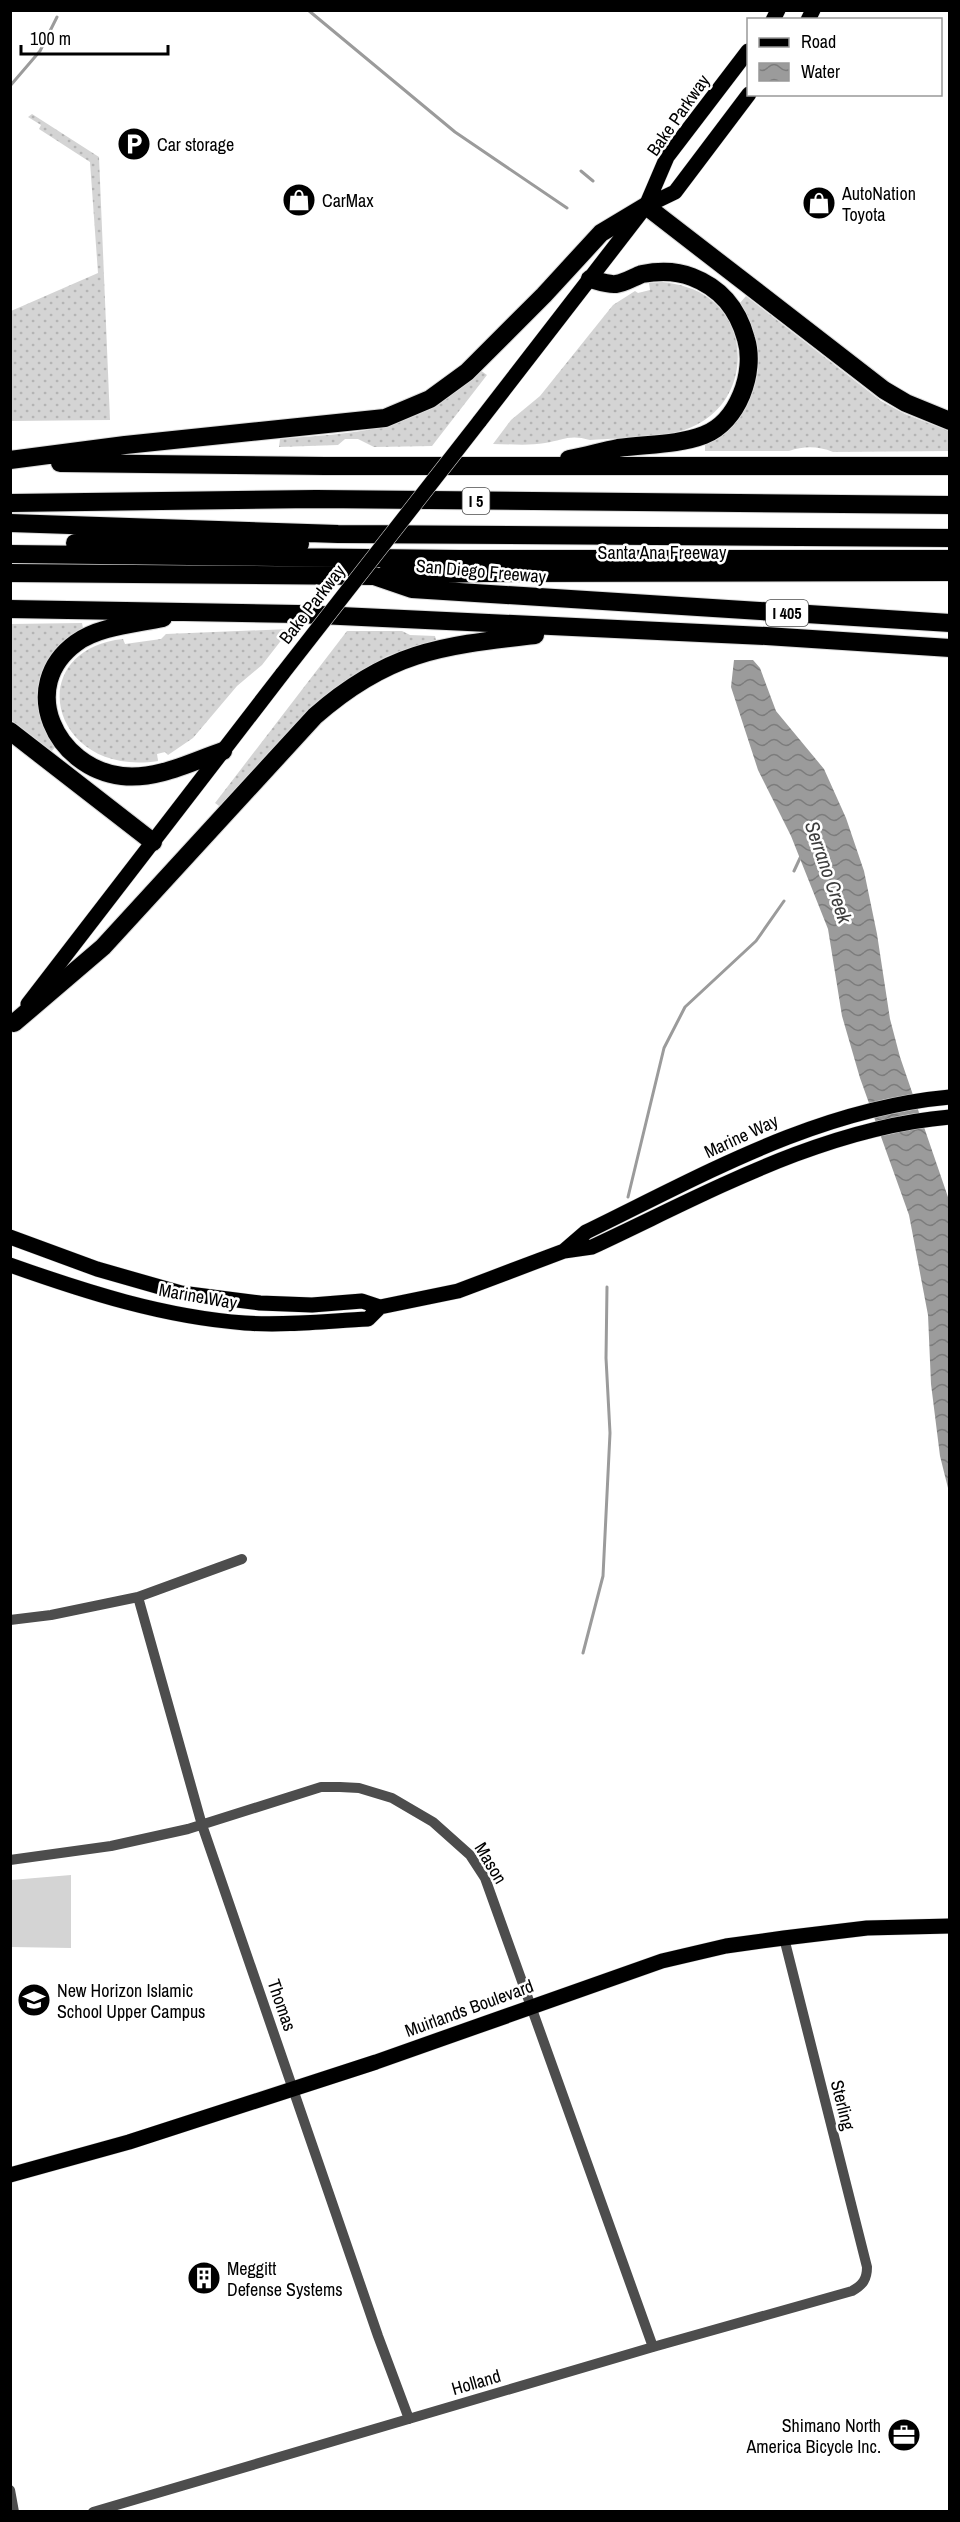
<svg xmlns="http://www.w3.org/2000/svg" width="960" height="2522" viewBox="0 0 960 2522" font-family="'Archivo Narrow',sans-serif">
<style>
.grass{fill:url(#grass-dots)}
.pitch{fill:#d4d4d4}
.water{fill:url(#water-waves)}
.lines{fill:none;stroke-linecap:round;stroke-linejoin:round}
.stream{stroke:#9b9b9b;stroke-width:3}
.major-casing{stroke:#dbdbdb;stroke-width:16}
.highway-casing{stroke:#dbdbdb;stroke-width:20}
.minor{stroke:#4d4d4d;stroke-width:10}
.major{stroke:#000;stroke-width:15}
.highway{stroke:#000;stroke-width:18}
.major-bridge-casing{stroke:#dbdbdb;stroke-width:16;stroke-linecap:butt}
.major-bridge{stroke:#000;stroke-width:15}
.labels{text-anchor:middle;dominant-baseline:central;stroke-width:5;stroke-linejoin:round;paint-order:stroke}
.shield{fill:#fff;stroke:#4c4c4c;stroke-width:1.5}
.shield-label{font-size:16px;font-weight:bold;fill:#000}
.street-label{font-size:18px;fill:#000;stroke:#fff}
.poi-label{font-size:18px;fill:#000;stroke:#fff;text-anchor:start}
.water-label{font-size:20px;font-style:italic;fill:#3c3c3c;stroke:#fff}
</style>
<defs>
<pattern id="grass-dots" width="8" height="8" patternUnits="userSpaceOnUse" patternTransform="scale(1.5)"><rect width="8" height="8" fill="#d4d4d4"/><path d="M2 2h.1M6 6h.1" fill="none" stroke="#b4b4b4" stroke-width="1.8" stroke-linecap="round"/></pattern>
<pattern id="water-waves" width="16" height="10" patternUnits="userSpaceOnUse" patternTransform="scale(1.5)"><rect width="16" height="10" fill="#9b9b9b"/><path d="M0 5q4-4 8 0t8 0" fill="none" stroke="#7c7c7c"/></pattern>
</defs>
<rect width="100%" height="100%" fill="#fff"/>
<path class="grass" d="M32,114L99,157L110,420L11,421V311L98,273L90,162L39,129L41,125L28,117Z
M662,282C679,284 696,288 710,299C750,329 746,395 703,421C672,441 626,437 590,440C570,434 563,440 545,443C528,446 509,444 493,444L511,420L540,396L613,305L635,291L638,293L650,290L649,283Z
M746,296L881,401L905,414L949,431V451L833,452C818,446 804,446 789,451H705V442C716,431 743,409 750,396C766,367 755,329 740,303Z
M480,370L487,375L432,446L374,447L358,439H345L338,445L279,447L280,439C334,434 393,434 440,402C454,392 467,381 480,370Z
M82,623L83,628L61,644L50,659L57,745L51,752L11,720L10,624Z
M290,629L262,665L237,686L193,738L168,755L165,752L157,754L158,761C49,778 21,650 123,639L125,644L161,639L166,634Z
M347,631H402L410,635L435,636L436,640L387,656L336,688L222,808L215,803Z"/>
<path class="pitch" d="M71,1875V1948L11,1947V1880Z"/>
<path class="water" d="M734,660H753L760,668L776,711L824,769L846,818L864,871L877,934L890,1019L900,1057L949,1200V1492L940,1456L931,1384L928,1315L909,1215L860,1078L842,1016L828,929L791,836L758,770L731,687Z"/>
<g class="lines">
<path class="stream" d="M308,10L455,132L567,208
M10,86L40,51L57,17
M581,171L593,181
M794,871L801,856
M628,1197L664,1048L685,1007L756,941L784,901
M583,1653L603,1576L610,1433L606,1358L607,1287"/>
<defs>
<path id="major" d="M773,20L778,10
M808,20L813,10
M646,206L675,192L749,94
M479,422L646,206L667,157L748,51
M28,1004L283,673
M10,1237L97,1269L181,1293L260,1303L312,1305L362,1301L380,1307L458,1291L564,1251L592,1247C706,1194 821,1128 950,1117
M564,1251L586,1232C703,1175 817,1109 950,1097
M10,1265C86,1292 164,1317 245,1323C285,1326 328,1321 368,1319L380,1307
M10,2175L129,2142L376,2062L662,1961L726,1946L784,1938L867,1928L950,1926"/>
<path id="highway" d="M569,459C586,456 602,451 618,448C646,444 678,445 704,435C738,422 756,372 746,339C738,309 721,288 692,277C677,271 658,271 642,274C634,277 625,283 616,284C608,285 598,281 590,279
M10,460L125,445L385,418L430,399L467,372L544,295L601,233L646,206L884,390L906,403L950,421
M60,463L325,466H950
M10,503L316,499L950,505
M10,523L338,534L950,538
M75,543L300,544
M10,554L460,559H950
M10,573L374,576L412,589L950,623
M385,575L484,573L950,572
M10,609L298,614L766,636L950,648
M163,618C136,624 99,626 76,643C17,686 55,768 122,776C157,780 191,762 223,751
M10,731L153,842
M14,1023L103,947L315,716C389,651 441,646 535,635"/>
</defs>
<use href="#major" class="major-casing"/>
<use href="#highway" class="highway-casing"/>
<path class="minor" d="M138,1597L202,1825L378,2336L409,2419
M10,1620L51,1615L138,1597L242,1559
M10,1860L111,1846L188,1829L321,1787H340L359,1788L392,1798L433,1822L470,1855L485,1878L653,2347
M10,2490L14,2512
M93,2512L653,2347L852,2291C863,2285 867,2279 867,2267L784,1938"/>
<use href="#major" class="major"/>
<use href="#highway" class="highway"/>
<defs>
<path id="major-bridge" d="M283,673L479,422"/>
</defs>
<use href="#major-bridge" class="major-bridge-casing"/>
<use href="#major-bridge" class="major-bridge"/>
</g>
<defs>
<symbol id="parking-disc" viewBox="-11 -11 22 22"><circle r="9.5" fill="#000" stroke="#fff"/><path d="M-3.5-5.5H1a3.5 3.5 0 0 1 0 7H-1V5.5H-3.5ZM-1-3.4V-.6H.8a1.4 1.4 0 0 0 0-2.8Z" fill="#fff"/></symbol>
<symbol id="shop-disc" viewBox="-11 -11 22 22"><circle r="9.5" fill="#000" stroke="#fff"/><path d="M-5-2.5h2.3a2.7 3.5 0 0 1 5.4 0H5L5.5 6h-11ZM-1.5-2.5h3a1.5 2.3 0 0 0-3 0Z" fill="#fff"/></symbol>
<symbol id="school-disc" viewBox="-11 -11 22 22"><circle r="9.5" fill="#000" stroke="#fff"/><path d="M0-5L7-2L0 1L-7-2ZM-4 1L0 2.5L4 1V4Q0 6-4 4Z" fill="#fff"/></symbol>
<symbol id="building-disc" viewBox="-11 -11 22 22"><circle r="9.5" fill="#000" stroke="#fff"/><path d="M-4-6H4V6H1V3H-1V6H-4ZM-2.5-4.3h1.7v1.8h-1.7ZM.8-4.3h1.7v1.8H.8ZM-2.5-1h1.7V.8h-1.7ZM.8-1h1.7V.8H.8Z" fill="#fff"/></symbol>
<symbol id="office-disc" viewBox="-11 -11 22 22"><circle r="9.5" fill="#000" stroke="#fff"/><path d="M-6-3h4V-5.5h4V-3h4V5H-6ZM-1-4.5V-3h2v-1.5ZM-6 0V1H6V0Z" fill="#fff"/></symbol>
</defs>
<g fill-rule="evenodd">
<use href="#parking-disc" x="115" y="125" width="38" height="38"/>
<use href="#shop-disc" x="280" y="181" width="38" height="38"/>
<use href="#shop-disc" x="800" y="184" width="38" height="38"/>
<use href="#school-disc" x="15" y="1981" width="38" height="38"/>
<use href="#building-disc" x="185" y="2259" width="38" height="38"/>
<use href="#office-disc" x="885" y="2416" width="38" height="38"/>
</g>
<g class="labels">
<g class="shield">
<rect x="462.5" y="488" width="27" height="26" rx="4.5"/>
<rect x="766" y="600" width="42" height="26" rx="4.5"/>
</g>
<g class="shield-label">
<text x="476" y="501">I 5</text>
<text x="787" y="613">I 405</text>
</g>
<g class="street-label">
<text transform="translate(678 115) rotate(-55)">Bake Parkway</text>
<text x="662" y="552">Santa Ana Freeway</text>
<text transform="translate(481 571) rotate(5)">San Diego Freeway</text>
<text transform="translate(312 604) rotate(-52)">Bake Parkway</text>
<text transform="translate(741 1136) rotate(-25)">Marine Way</text>
<text transform="translate(198 1296) rotate(10)">Marine Way</text>
<text transform="translate(491 1863) rotate(59)">Mason</text>
<text transform="translate(282 2005) rotate(71)">Thomas</text>
<text transform="translate(469 2008) rotate(-20)">Muirlands Boulevard</text>
<text transform="translate(843 2105) rotate(76)">Sterling</text>
<text transform="translate(476 2382) rotate(-16)">Holland</text>
</g>
<g class="poi-label">
<text x="157" y="144">Car storage</text>
<text x="842" y="193">AutoNation<tspan x="842" dy="21">Toyota</tspan></text>
<text x="322" y="200">CarMax</text>
<text x="57" y="1990">New Horizon Islamic<tspan x="57" dy="21">School Upper Campus</tspan></text>
<text x="227" y="2268">Meggitt<tspan x="227" dy="21">Defense Systems</tspan></text>
<text x="881" y="2425" text-anchor="end">Shimano North<tspan x="881" dy="21">America Bicycle Inc.</tspan></text>
</g>
<g class="water-label">
<text transform="translate(829 872) rotate(71)">Serrano Creek</text>
</g>
</g>
<rect width="960" height="2522" fill="none" stroke="#000000" stroke-width="24"/>
<rect x="747" y="18" width="195" height="78" fill="#ffffff" stroke="#999999" stroke-width="1.5"/>
<rect x="759" y="38" width="30" height="9" fill="#000000" stroke="#999999" stroke-width="1.5"/>
<text x="801" y="48" font-size="18" fill="#000000">Road</text>
<rect x="759" y="63" width="30" height="18" fill="url(#water-waves)" stroke="#999999" stroke-width="1.5"/>
<text x="801" y="78" font-size="18" fill="#000000">Water</text>
<path d="M21 45v9h147v-9" fill="none" stroke="#000000" stroke-width="3"/>
<text x="30" y="45" font-size="18" fill="#000000" stroke="#ffffff" stroke-width="4.5" paint-order="stroke">100 m</text>
</svg>
